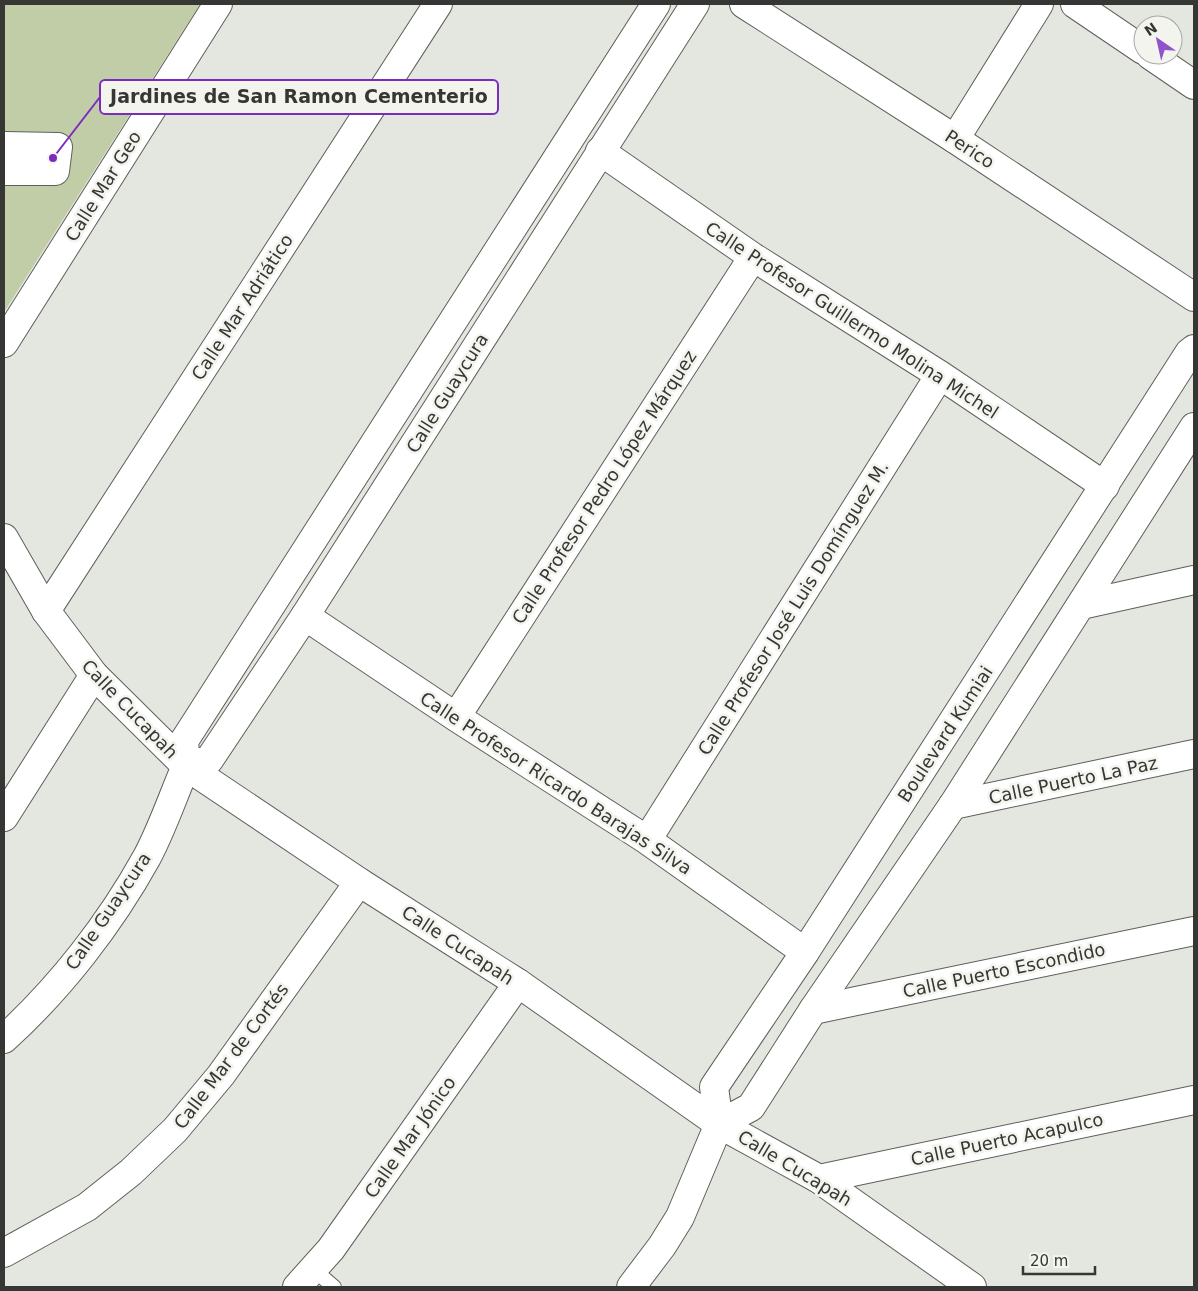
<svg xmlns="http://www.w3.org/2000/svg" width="1198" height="1291" viewBox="0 0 1198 1291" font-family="'DejaVu Sans',sans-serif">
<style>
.green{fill:#c1cda6}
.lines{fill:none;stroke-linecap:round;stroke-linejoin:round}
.service-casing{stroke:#5e605a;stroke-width:16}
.minor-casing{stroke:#5e605a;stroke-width:30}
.tertiary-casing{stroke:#5e605a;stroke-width:30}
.service{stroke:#fff;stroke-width:14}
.minor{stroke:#fff;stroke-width:28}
.tertiary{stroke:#fff;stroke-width:28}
.labels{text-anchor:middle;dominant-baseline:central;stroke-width:5;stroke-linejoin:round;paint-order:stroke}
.street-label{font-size:18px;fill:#363734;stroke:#f2f4ed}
.leader{fill:none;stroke:#7b2cbf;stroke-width:2}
.callout-dot{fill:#7b2cbf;stroke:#f2f4ed;stroke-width:2}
.callout{fill:#f2f4ed;stroke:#7b2cbf;stroke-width:2}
.callout-label{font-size:19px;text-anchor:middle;font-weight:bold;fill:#363734}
</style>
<rect width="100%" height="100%" fill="#e4e7e0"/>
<path class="green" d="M4,4H200L4,312Z"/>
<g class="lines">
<defs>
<path id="service" d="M313,1269L334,1287"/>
<path id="minor" d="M1075,4L1143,50
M1150,55L1194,85
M955,139L1039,4
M4,146L58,147L55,171H4
M600,151L753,257L940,375L1105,486
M1081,605L1194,580
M46,611L438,4
M305,616L456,717L647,840L805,952
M456,717L753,257
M953,805L1194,754
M4,817L94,675
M647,840L940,375
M813,1010L1194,931
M4,1039C60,988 110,924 147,857C162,829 173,796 186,766
M819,1179L1194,1100
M4,1253L87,1207L131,1172L175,1130L221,1075L359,882
M297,1287L331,1249L518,983"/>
<path id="tertiary" d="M656,4L184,741L186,766L209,760L305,616L695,4
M744,4L955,139L1194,297
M4,343L218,4
M4,538L46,611L94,675L186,766L359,882L518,983L719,1124L819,1179L972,1287
M719,1124L751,1107L813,1010L953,805L1194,427
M631,1287L662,1246L680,1217L719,1124L714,1087L805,952L1189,353L1194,349"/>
</defs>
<use href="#service" class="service-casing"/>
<use href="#minor" class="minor-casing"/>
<use href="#tertiary" class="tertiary-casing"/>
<use href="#service" class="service"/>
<use href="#minor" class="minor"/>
<use href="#tertiary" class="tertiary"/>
</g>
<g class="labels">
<g class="street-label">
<text transform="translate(970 149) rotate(33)">Perico</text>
<text transform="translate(103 186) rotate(-58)">Calle Mar Geo</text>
<text transform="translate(242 307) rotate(-57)">Calle Mar Adriático</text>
<text transform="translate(852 320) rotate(33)">Calle Profesor Guillermo Molina Michel</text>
<text transform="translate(447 393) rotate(-58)">Calle Guaycura</text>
<text transform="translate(604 487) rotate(-57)">Calle Profesor Pedro López Márquez</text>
<text transform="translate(793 608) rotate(-58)">Calle Profesor José Luis Domínguez M.</text>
<text transform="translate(130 709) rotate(46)">Calle Cucapah</text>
<text transform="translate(945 734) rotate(-57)">Boulevard Kumiai</text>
<text transform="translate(1073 780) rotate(-12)">Calle Puerto La Paz</text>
<text transform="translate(556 783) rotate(33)">Calle Profesor Ricardo Barajas Silva</text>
<text transform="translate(108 911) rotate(-56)">Calle Guaycura</text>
<text transform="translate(458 945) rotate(33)">Calle Cucapah</text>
<text transform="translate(1004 970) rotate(-12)">Calle Puerto Escondido</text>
<text transform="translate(231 1056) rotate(-53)">Calle Mar de Cortés</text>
<text transform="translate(410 1137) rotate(-55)">Calle Mar Jónico</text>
<text transform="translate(1007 1139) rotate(-12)">Calle Puerto Acapulco</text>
<text transform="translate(795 1168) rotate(31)">Calle Cucapah</text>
</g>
</g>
<path class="leader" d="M53 158L100 97"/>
<circle class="callout-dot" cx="53" cy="158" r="5"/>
<rect class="callout" x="100" y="80" width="398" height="34" rx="5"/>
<g class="callout-label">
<text x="299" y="103">Jardines de San Ramon Cementerio</text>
</g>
<rect width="1198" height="1291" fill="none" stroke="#363734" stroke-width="10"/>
<g transform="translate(1158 40) rotate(326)"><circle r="24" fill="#f2f4ed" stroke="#a7a8a3"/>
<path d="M0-4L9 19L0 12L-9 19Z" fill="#9053ca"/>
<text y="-8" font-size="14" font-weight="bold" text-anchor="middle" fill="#363734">N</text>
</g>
<path d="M1023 1266v8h72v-8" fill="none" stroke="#363734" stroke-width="2.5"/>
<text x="1030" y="1266" font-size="15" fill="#363734" stroke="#f2f4ed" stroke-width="4" paint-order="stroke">20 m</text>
</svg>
